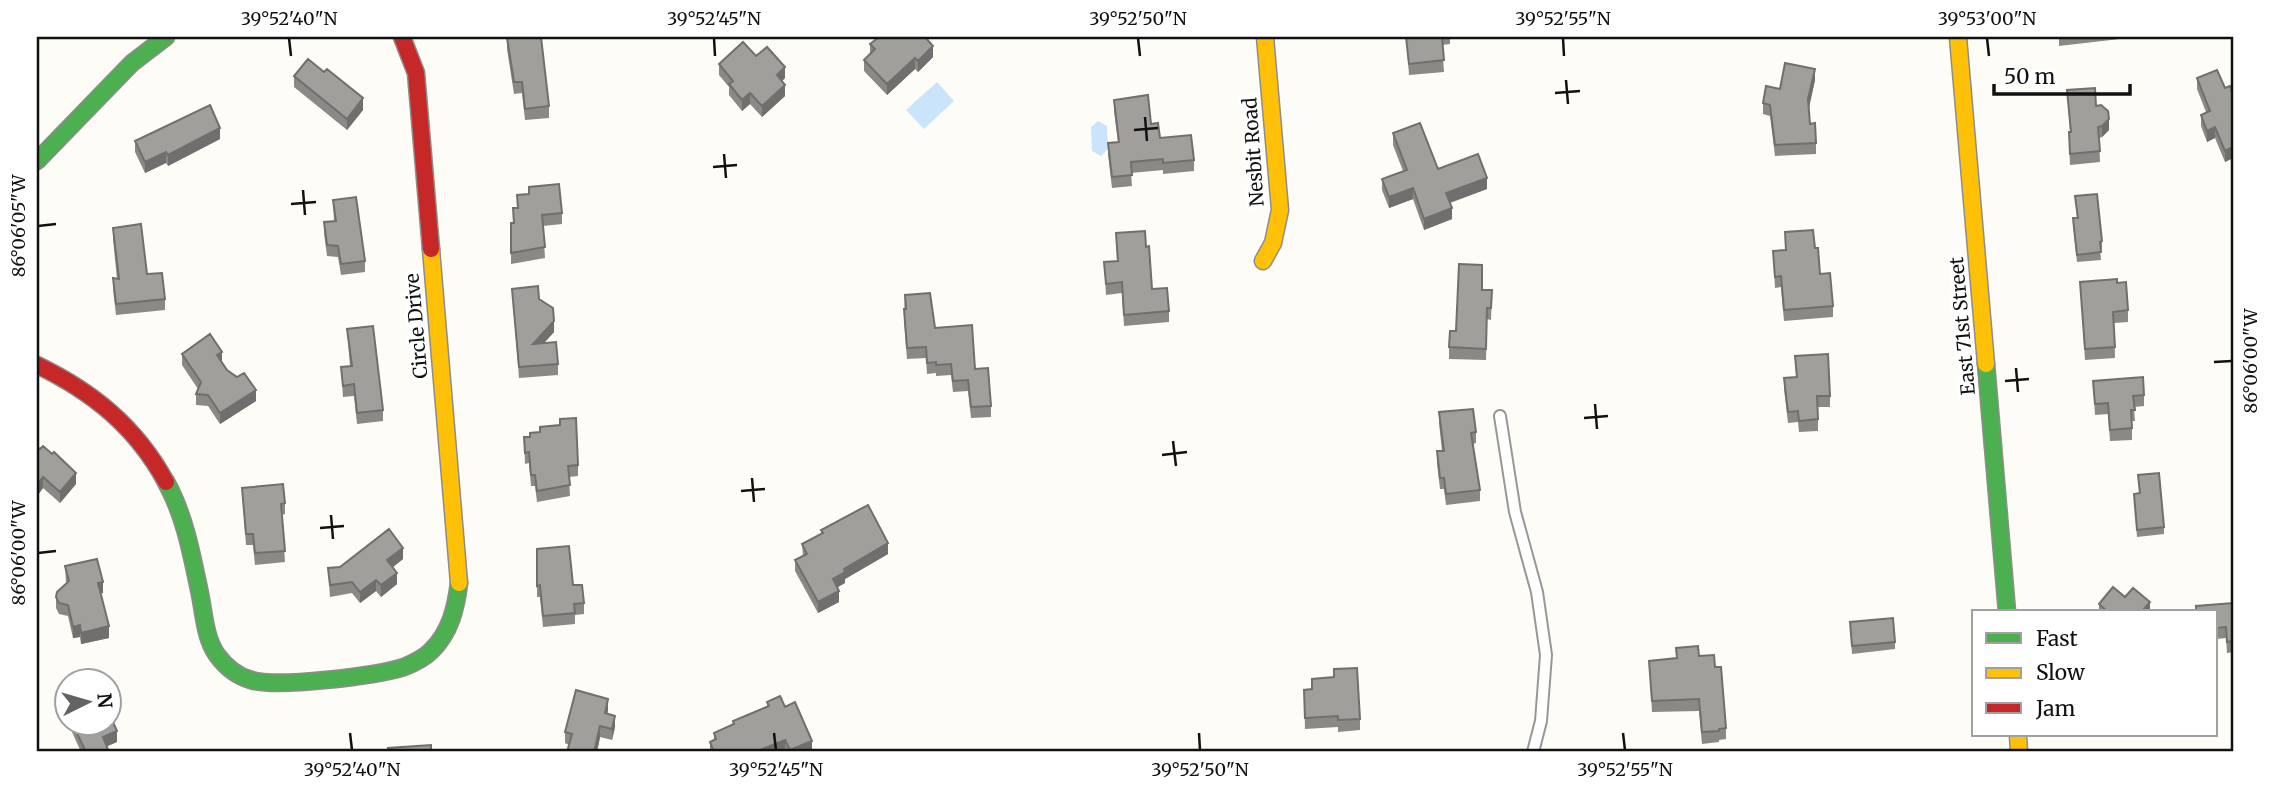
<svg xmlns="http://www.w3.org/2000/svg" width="2270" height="789" viewBox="0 0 2270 789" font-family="Merriweather,serif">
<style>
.water{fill:#c9e4fb}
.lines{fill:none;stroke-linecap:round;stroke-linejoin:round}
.lane-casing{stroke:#979795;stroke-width:14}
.fast-casing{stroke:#8e8d8b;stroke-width:19}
.slow-casing{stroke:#8e8d8b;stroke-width:19}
.jam-casing{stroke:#8e8d8b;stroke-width:19}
.lane{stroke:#fffffe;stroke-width:10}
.fast{stroke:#4caf50;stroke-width:16}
.slow{stroke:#ffc107;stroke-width:16}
.jam{stroke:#c62828;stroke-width:16}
.wall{fill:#8a8986}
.shaded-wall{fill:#716f6d}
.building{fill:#a19f9c;stroke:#716f6d;stroke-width:2}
.ticks{fill:none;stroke:#111;stroke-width:2.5}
.labels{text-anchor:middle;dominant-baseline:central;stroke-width:7;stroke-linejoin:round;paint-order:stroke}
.street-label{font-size:19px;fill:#111;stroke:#fff}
.neatline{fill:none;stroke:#111;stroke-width:2.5}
.ticks-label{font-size:18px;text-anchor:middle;fill:#111}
</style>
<rect width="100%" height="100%" fill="#fdfcf7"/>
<path class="water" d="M937,82L954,101L924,129L906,110Z
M1098,121L1107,126L1108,149L1101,156L1092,151L1091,127Z"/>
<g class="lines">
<defs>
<path id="lane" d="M1500,416L1515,512L1537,592L1546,655L1541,721L1533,752"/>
<path id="fast" d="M37,161L132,63L166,37
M1986,364L2007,612
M166,482C185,516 192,556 200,594C204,614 205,638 217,655C225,666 237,676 251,680C277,688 376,676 404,667C414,663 424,658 431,651C450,633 456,608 459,583"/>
<path id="slow" d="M1958,37L1986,364
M431,249L459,583
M1263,261L1273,243L1280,210L1265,37
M2018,735L2019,752"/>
<path id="jam" d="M402,37L416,73L431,249
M37,365C93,392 136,427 166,482"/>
</defs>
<use href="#lane" class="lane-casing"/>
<use href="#fast" class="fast-casing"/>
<use href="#slow" class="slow-casing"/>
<use href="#jam" class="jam-casing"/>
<use href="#lane" class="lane"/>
<use href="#fast" class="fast"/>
<use href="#slow" class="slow"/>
<use href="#jam" class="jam"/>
</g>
<path class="wall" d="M1406,37H1450V44L1442,45L1444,72L1409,75Z
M2059,37H2137L2059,46Z
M507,38L549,106V118L525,120L522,93L514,94L507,49Z
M870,44L933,57L918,72L915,69L887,95L864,71V60L870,54Z
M756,56L785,78L782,81L785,96L762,117L750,104L742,111L729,95V87L719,75V64Z
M294,76L363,110L347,130L294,87Z
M2197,78L2225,88L2233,94V158L2225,162L2215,138L2207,142L2201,126V115L2206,112L2197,89Z
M1815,80L1809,108L1810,124L1816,143V154L1775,156L1770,116L1763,114V103L1780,89Z
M2067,90L2096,106L2109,130L2102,137L2099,138L2100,162L2070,165L2069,144V132H2070Z
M1114,100L1151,124L1160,138L1194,160V171L1163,174V170L1131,173L1132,186L1112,188L1108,154V143L1118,142L1114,111Z
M1393,133L1438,169L1487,189L1450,203L1452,219L1424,230L1413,199L1389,208L1382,190V179L1403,171L1393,145Z
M220,139L168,166L166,163L145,173L135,152V141Z
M529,187L562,213V224L543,226L545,258L511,264V223H513V208H517V195L529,194Z
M2075,196L2102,241V249H2100L2101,260L2077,262L2073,226V218H2077Z
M333,200L365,261V272L341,275L338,257L327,256L324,233V222L334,221Z
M113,228L165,299V310L116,315L113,289V278L117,279L113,239Z
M1785,232L1815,248L1820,274L1833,306V317L1784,321L1781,287L1775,288L1773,251L1785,250Z
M1116,233L1146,247L1152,289L1169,311V322L1124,326L1122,293L1106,295L1104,262L1117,261Z
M2080,282L2117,283L2128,310V322L2114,323L2115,358L2085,360Z
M512,289L539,299L554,332L544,343L558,364V375L519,378Z
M1482,290H1492L1491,320L1487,319L1486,360L1449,359V347L1456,331Z
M905,295L935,328L975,369L991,406V417L971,418L968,391L953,392L951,375L936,376V373L927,374L926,358L907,359L904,320Z
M347,329L383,410V421L357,424L354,396L343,397L341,367L350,366Z
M182,354L222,362L227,370L256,401L220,424L208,406L196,405V394L198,389L182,365Z
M1795,356L1830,396V407H1818V431L1799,432L1798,422L1788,423L1784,389V378H1796Z
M2093,381L2144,395V406L2134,407L2135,421H2132V440L2110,441L2108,414L2095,415Z
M1439,412L1476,432V443L1473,444L1480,490V501L1446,505L1444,489H1440L1437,463V451H1442L1439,423Z
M524,437L578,465V476L569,477L570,496L537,502L535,486H531L529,463L525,464Z
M37,447L76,484L60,503L43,488L37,496Z
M2138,475L2164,527V534L2137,537L2134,494L2139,493Z
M242,488L285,503V514L282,515L285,562L255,565L253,545H246Z
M821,530L888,554L845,579V583L837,587L839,602L818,613L795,571V560L803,556L802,544L821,534Z
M537,549L573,585L584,603V614L575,615V624L543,627L540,597H537Z
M403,559L392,567L397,584L381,597L376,591L360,603L352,593L330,597L328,568Z
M65,566L103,593H101L109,638L81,644L80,637L73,638L68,616L59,614L56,608V597L66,583Z
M2125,597L2150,612H2099V604Z
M2233,603V652L2227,653L2226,638L2216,639V612Z
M1850,622L1895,642V649L1852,654Z
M1676,648L1699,656L1715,667L1726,728V739L1719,740V742L1702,744L1699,711L1652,712L1649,661L1676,658Z
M1312,679L1360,719V730L1338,732V727L1305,729L1304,690L1312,689Z
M767,702L785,707L812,741V752H786L785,751L781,752H710V742L714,740V733L733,725V721L767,706Z
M608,710L607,714L615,727L612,740L600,737L597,752H567L569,745L565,743V732Z
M68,723H108L117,742L107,746L109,752H81Z"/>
<path class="shaded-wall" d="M933,46V57L918,72V61Z
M915,58V69L887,95V84Z
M785,67V78L777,86V75Z
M1815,69V80L1808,111V99Z
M785,85V96L762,117V106Z
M750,93V104L742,111V100Z
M363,98V110L347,130V119Z
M2109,119V130L2102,137V126Z
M2215,127V138L2207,142V131Z
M220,128V139L168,166V155Z
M2233,147V158L2225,162V151Z
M166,152V163L145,173V162Z
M1487,178V189L1446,204V193Z
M1413,188V199L1389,208V197Z
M1452,208V219L1424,230V219Z
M554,321V332L533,355V344Z
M222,352V363L217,355Z
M256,390V401L220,424V413Z
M76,473V484L60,503V492Z
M43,477V488L37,496V485Z
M888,543V554L845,579V583L833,590V579L844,569Z
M403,548V559L387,572V560Z
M397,573V584L381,597V585Z
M376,580V591L360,603V592Z
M103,582V593L98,594V583Z
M839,591V602L818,613V602Z
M2150,602V612H2143V610Z
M80,625V637L73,638V627Z
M109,626V638L81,644V633Z
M608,699V710L605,724V713Z
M615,716V727L612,740V729Z
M600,726V737L597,752H594Z
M117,731V742L103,748V737Z
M785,740V751L781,752H755Z
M812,741V752H790V750Z"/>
<path class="building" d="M519,37H541L549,106L525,109L522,82H514L507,38Z
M879,37H925L933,46L918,61L915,58L887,84L864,60L875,49L870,44Z
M1406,37H1442L1444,60L1409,64Z
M743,42L756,56L767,47L785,67L777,75L785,85L762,106L750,93L742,100L729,84L733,81L719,64Z
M308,59L324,72L327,69L363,98L347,119L294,76Z
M1785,63L1815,69L1808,99L1810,124L1815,123L1816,143L1775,145L1770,105L1763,103L1766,86L1780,89Z
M2217,70L2225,88L2230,86L2233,94V147L2225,151L2215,127L2207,131L2201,115L2210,111L2197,78Z
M2095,88L2096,106L2101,105L2108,111L2109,119L2102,126L2098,127L2100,151L2070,154L2069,132H2071L2067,90Z
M1148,95L1151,124L1158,123L1160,138L1191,135L1194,160L1163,163V159L1131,162L1132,175L1112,177L1108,143L1119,142L1114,100Z
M210,105L220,128L168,155L166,152L145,162L135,141Z
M1420,123L1438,169L1478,154L1487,178L1446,193L1452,208L1424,219L1413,188L1389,197L1382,179L1407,170L1393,133Z
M559,184L562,213L542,215L545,247L511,253V223H514L513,208H518L517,195L529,194V187Z
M2097,194L2102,241L2100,242L2101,252L2077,255L2073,218H2078L2075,196Z
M356,197L365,261L341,264L338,246L327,245L324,222L336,221L333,200Z
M141,224L147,274L162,273L165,299L116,304L113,278L119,279L113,228Z
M1813,230L1815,248H1818L1820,274L1830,273L1833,306L1784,310L1781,276L1775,277L1773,251L1786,250L1785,232Z
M1145,231L1146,247L1149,246L1152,289L1167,288L1169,311L1124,315L1122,282L1106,284L1104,262L1118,261L1116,233Z
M1459,264L1482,265V290H1492L1491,308H1487L1486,349L1449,347L1450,331H1456Z
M2117,279V283L2126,282L2128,310L2113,312L2115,347L2085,349L2080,282Z
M538,286L539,299L553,308L554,321L533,344L556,342L558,364L519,367L512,289Z
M930,293L935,328L972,325L975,369L988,368L991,406L971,407L968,380L953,381L951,364L936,365V362L927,363L926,347L907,348L904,309H906L905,295Z
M373,326L383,410L357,413L354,384L343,386L341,367L352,366L347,329Z
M210,334L222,352L217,355L227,370L237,377L244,373L256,390L220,413L208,395L196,394L201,382L182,354Z
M1828,354L1830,396H1817L1818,419L1799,421L1798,411L1788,412L1784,378L1797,377L1795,356Z
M2143,377L2144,395L2133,396L2135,410H2131L2132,428L2110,430L2108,403L2095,404L2093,381Z
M1473,409L1476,432L1471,433L1480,490L1446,494L1444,478H1440L1437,451H1444L1439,412Z
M576,418L578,465L568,466L570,485L537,491L535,475H531L529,452L525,453L524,437H530V433L540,432V427L560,425V419Z
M43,446L52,454L54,452L76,473L60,492L43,477L37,485V447L40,449Z
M2159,473L2164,527L2137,530L2134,494L2140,493L2138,475Z
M283,484L285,503L281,504L285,551L255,553L253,534H246L242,488Z
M868,505L888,543L844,569L845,572L833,579L839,591L818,602L795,560L807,554L802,544L823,533L821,530Z
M389,529L403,548L387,560L397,573L381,585L376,580L360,592L352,582L330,585L328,568L340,567Z
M569,546L573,585H582L584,603L574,604L575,613L543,616L540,585L537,586V549Z
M97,559L103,582L98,583L109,626L81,633L80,625L73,627L68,605L59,603L56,597L57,592L69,581L65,566Z
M2113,587L2125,597L2133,588L2150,602L2143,610L2146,612H2108L2099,604Z
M2233,603V641L2227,642L2226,627L2216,628V612H2196V606Z
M1893,618L1895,642L1852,646L1850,622Z
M1698,646L1699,656L1714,655L1715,667H1721L1726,728L1719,729V731L1702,732L1699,699L1652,701L1649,661L1677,658L1676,648Z
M1357,668L1360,719L1338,720V716L1305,718L1304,690L1312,689V679L1334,677V669Z
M576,690L608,699L605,713L615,716L612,729L600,726L594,752H567L572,734L565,732Z
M780,696L785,707L795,702L812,741L790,750L785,740L755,752H750L749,750L742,752H714L710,742L716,739L714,733L734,724L733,721L769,706L767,702Z
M108,711L117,731L103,737L109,752H86L72,723H108Z
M431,745V752H389L388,748Z"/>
<path class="ticks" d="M289,38L291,56M714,38L715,56M1138,38L1140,56M1563,38L1564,56M1987,38L1989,56M1566,80L1568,104M1555,93L1580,91M1145,117L1147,141M1134,130L1158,128M724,154L726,178M713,167L737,165M303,190L305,215M291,204L316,202M38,226L56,224M2214,362L2232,361M2016,368L2018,392M2005,381L2029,379M1595,404L1597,429M1584,418L1608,416M1173,441L1176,466M1162,455L1187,452M752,478L754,502M741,491L765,489M331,515L333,539M320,528L344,526M38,553L56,551M350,733L352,750M774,733L776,750M1199,733L1200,750M1623,733L1625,750"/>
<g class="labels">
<g class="street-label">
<text transform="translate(1253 152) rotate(-94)">Nesbit Road</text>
<text transform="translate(416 326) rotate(-95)">Circle Drive</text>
<text transform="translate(1962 326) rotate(-95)">East 71st Street</text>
</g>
</g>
<rect width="2270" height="789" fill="none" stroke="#ffffff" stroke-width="77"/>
<rect x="1972" y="610" width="245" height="126" fill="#ffffff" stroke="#a0a0a0" stroke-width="2"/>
<rect x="1986" y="633" width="35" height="10" fill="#4caf50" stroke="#a0a0a0" stroke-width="2"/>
<text x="2036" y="646" font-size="21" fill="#111111">Fast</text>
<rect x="1986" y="668" width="35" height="10" fill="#ffc107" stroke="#a0a0a0" stroke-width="2"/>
<text x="2036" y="680" font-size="21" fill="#111111">Slow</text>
<rect x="1986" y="703" width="35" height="10" fill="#c62828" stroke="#a0a0a0" stroke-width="2"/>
<text x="2036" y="716" font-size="21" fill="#111111">Jam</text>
<g transform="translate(88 702) rotate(85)"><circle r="33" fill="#ffffff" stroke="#a0a0a0" stroke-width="2"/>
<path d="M0-5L12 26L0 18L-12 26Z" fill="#646362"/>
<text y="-10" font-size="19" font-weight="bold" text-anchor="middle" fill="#111111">N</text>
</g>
<path d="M1994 84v10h136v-10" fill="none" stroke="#111111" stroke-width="3.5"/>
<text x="2004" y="84" font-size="21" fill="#111111" stroke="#ffffff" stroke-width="5" paint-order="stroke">50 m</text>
<rect x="38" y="38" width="2194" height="712" class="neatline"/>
<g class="ticks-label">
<text x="289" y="25">39°52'40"N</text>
<text x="714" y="25">39°52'45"N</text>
<text x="1138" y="25">39°52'50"N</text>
<text x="1563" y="25">39°52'55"N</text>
<text x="1987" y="25">39°53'00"N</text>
<text transform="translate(19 226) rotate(-90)" y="6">86°06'05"W</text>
<text transform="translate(2251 361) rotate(-90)" y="6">86°06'00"W</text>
<text transform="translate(19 553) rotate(-90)" y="6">86°06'00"W</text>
<text x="352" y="776">39°52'40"N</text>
<text x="776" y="776">39°52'45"N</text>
<text x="1200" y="776">39°52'50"N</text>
<text x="1625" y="776">39°52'55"N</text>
</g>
</svg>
